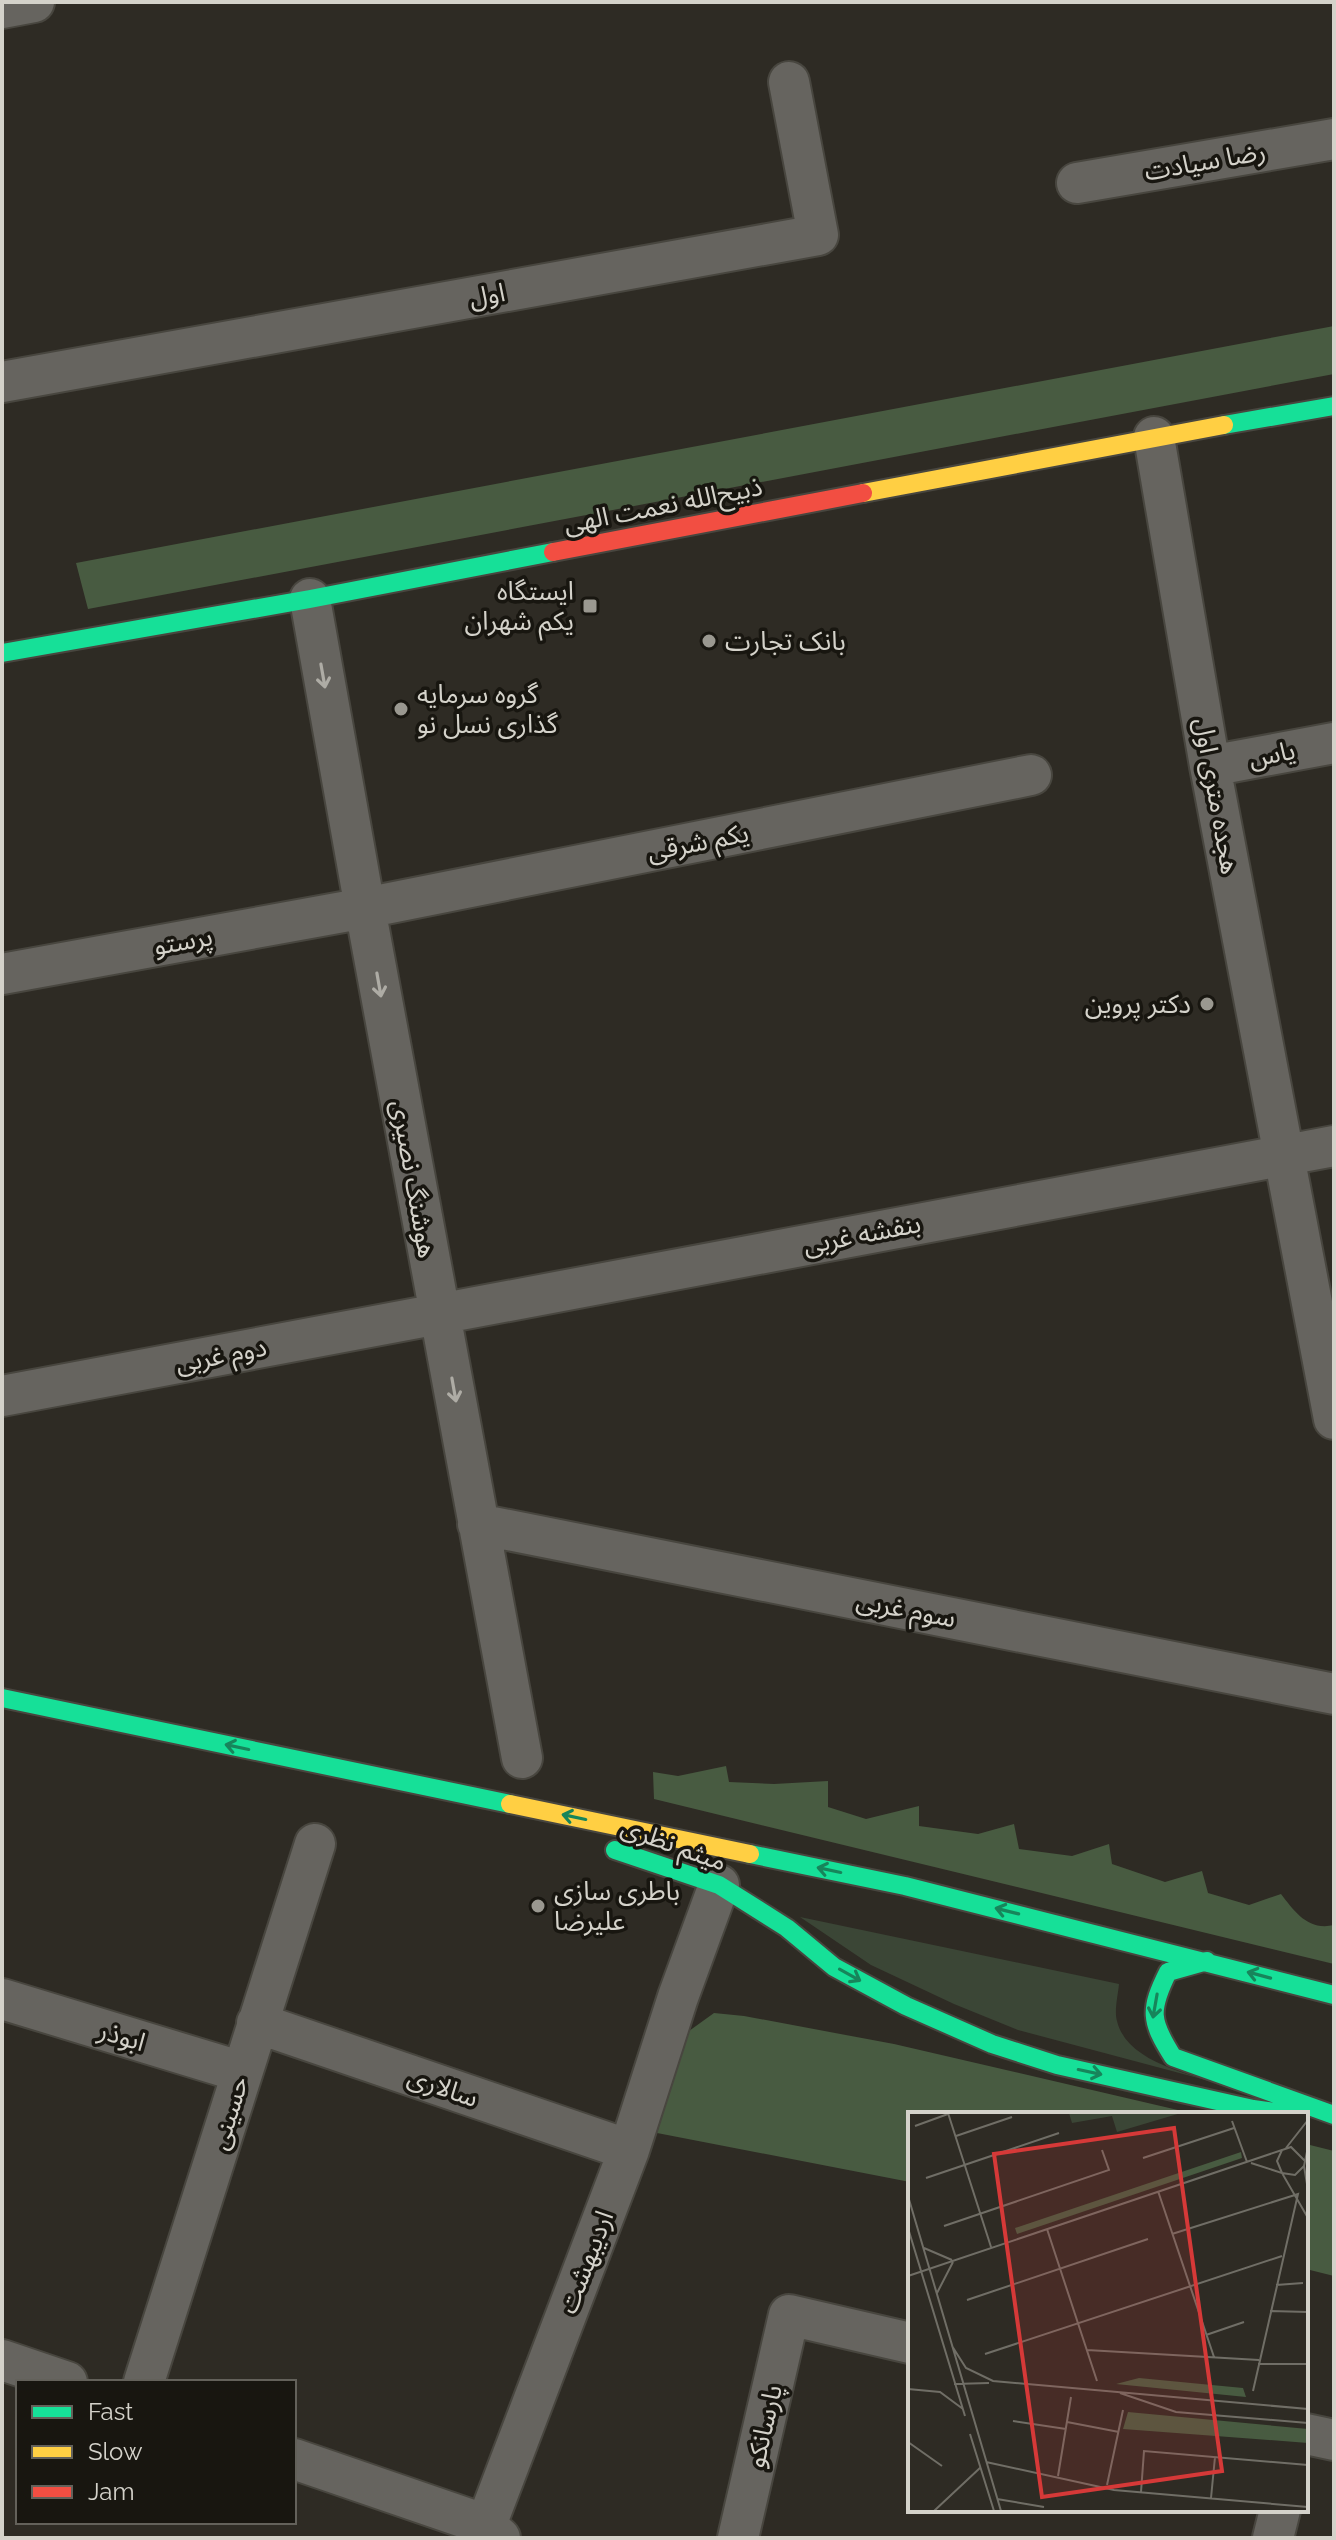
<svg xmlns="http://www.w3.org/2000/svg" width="1336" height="2540" viewBox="0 0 1336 2540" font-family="Raleway,'Noto Sans Arabic',sans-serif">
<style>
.green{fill:#3b4636}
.forest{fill:#485b41}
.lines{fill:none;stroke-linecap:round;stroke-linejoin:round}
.street-casing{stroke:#48463f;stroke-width:44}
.fast-casing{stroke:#48463f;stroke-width:22}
.slow-casing{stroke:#48463f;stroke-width:22}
.jam-casing{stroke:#48463f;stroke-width:22}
.street{stroke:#66645f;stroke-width:40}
.fast{stroke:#16e098;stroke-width:18}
.slow{stroke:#ffcf43;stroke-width:18}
.jam{stroke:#f24e42;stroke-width:18}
.oneway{stroke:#aeaca5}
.oneway2{stroke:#17855b}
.poi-dot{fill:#9a9890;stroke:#181610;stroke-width:3}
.labels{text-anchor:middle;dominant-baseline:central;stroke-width:7;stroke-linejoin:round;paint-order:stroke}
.street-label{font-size:26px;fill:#d4d2ca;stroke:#181610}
.poi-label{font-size:26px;fill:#d4d2ca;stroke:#181610;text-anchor:start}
.inset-road{fill:none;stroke:#706e66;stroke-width:2}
.view{fill:#d63938;fill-opacity:0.15;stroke:#d63938;stroke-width:4}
.inset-edge{fill:none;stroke:#d4d2ca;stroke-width:4}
</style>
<rect width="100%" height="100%" fill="#2e2b24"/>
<path class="green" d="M800,1917L1119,1984C1118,1995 1114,2011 1117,2021C1127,2064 1197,2076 1232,2087L1018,2030L954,2004L871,1965Z"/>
<path class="forest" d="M1334,326V374L88,609L76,563Z
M726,1766L729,1782L774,1784L828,1781V1807L866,1819L919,1806V1826L978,1834L1014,1824L1019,1849L1072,1856L1109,1844L1112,1864L1165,1882L1202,1871L1208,1893L1249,1905L1281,1894C1295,1912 1308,1931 1334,1925V1964L654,1799L653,1772L678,1776Z
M714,2013L744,2016L894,2044L1195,2114H910V2182L657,2133L689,2031Z
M1306,2144L1334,2151V2276L1306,2269Z"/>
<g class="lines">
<defs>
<path id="street" d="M2,8L34,2
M1077,183L1334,139
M2,382L818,235L789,82
M1154,437L1210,766L1334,1419
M310,599L365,908L522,1758
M1210,766L1334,743
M2,974L365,908L1031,775
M2,1396L1334,1146
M478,1524L1334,1694
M2,1999L242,2072
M257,2023L629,2150
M2,2360L67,2382
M144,2382L315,1844
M1306,2434L1334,2440
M294,2459L486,2525L500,2538
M486,2525L629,2150L678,1997L719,1885
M738,2538L789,2315L910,2343
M1273,2538L1280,2510"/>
<path id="fast" d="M1224,425L1334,406
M2,653L310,599L553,552
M2,1698L510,1804
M615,1850L719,1885L787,1928L834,1967L906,2006L992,2044L1057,2065L1253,2109L1290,2114
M750,1854L905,1886L1334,1995
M1207,1961L1168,1972C1149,2010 1150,2021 1173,2057L1334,2115"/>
<path id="slow" d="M863,493L1224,425
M510,1804L750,1854"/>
<path id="jam" d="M553,552L863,493"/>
</defs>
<use href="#street" class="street-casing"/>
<use href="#fast" class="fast-casing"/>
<use href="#slow" class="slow-casing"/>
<use href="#jam" class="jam-casing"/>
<use href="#street" class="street"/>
<use href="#fast" class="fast"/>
<use href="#slow" class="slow"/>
<use href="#jam" class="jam"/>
</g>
<defs><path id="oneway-shaft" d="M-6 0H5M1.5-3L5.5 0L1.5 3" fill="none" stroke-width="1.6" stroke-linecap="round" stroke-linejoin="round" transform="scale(2)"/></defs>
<g class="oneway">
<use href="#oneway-shaft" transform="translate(323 676) rotate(80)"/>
<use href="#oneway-shaft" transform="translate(379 985) rotate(80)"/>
<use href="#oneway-shaft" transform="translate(454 1390) rotate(80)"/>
</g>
<g class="oneway2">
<use href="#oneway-shaft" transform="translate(237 1747) rotate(-168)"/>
<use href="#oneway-shaft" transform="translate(574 1817) rotate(-168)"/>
<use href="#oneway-shaft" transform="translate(829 1870) rotate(-168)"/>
<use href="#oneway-shaft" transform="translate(1007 1911) rotate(-166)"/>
<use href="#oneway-shaft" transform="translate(850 1975) rotate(29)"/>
<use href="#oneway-shaft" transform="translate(1259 1975) rotate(-165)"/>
<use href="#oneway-shaft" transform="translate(1155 2006) rotate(100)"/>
<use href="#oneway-shaft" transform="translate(1090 2072) rotate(12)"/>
</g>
<g class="poi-dot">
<rect x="582" y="598" width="16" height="16" rx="4"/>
<circle cx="709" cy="641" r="8"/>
<circle cx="401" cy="709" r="8"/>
<circle cx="1207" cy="1004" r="8"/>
<circle cx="538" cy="1906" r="8"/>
</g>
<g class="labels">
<g class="street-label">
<text transform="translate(1205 161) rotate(-10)">رضا سیادت</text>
<text transform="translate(487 295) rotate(-10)">اول</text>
<text transform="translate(663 505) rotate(-11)">ذبیح‌الله نعمت الهی</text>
<text transform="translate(1272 754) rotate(-11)">یاس</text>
<text transform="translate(1217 796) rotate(80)">هجده متری اول</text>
<text transform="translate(698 842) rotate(-11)">یکم شرقی</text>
<text transform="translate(183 941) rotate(-10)">پرستو</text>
<text transform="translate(414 1179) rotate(80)">هوشنگ نصیری</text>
<text transform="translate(862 1234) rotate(-11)">بنفشه غربی</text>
<text transform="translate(221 1355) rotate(-11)">دوم غربی</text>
<text transform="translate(906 1609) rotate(11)">سوم غربی</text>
<text transform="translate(674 1844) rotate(20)">میثم نظری</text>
<text transform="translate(122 2036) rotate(17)">ابوذر</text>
<text transform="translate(443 2087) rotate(19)">سالاری</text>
<text transform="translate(229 2113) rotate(-73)">حسینی</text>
<text transform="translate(586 2262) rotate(-69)">اردیبهشت</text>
<text transform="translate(764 2426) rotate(-77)">پارسانکو</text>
</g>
<g class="poi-label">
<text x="574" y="591" text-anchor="end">ایستگاه<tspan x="574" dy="30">یکم شهران</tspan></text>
<text x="725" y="641">بانک تجارت</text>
<text x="417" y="694">گروه سرمایه<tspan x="417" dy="30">گذاری نسل نو</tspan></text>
<text x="1191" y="1004" text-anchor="end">دکتر پروین</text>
<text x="554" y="1891">باطری سازی<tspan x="554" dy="30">علیرضا</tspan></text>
</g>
</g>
<g transform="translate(908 2112)">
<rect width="400" height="400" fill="#2e2b24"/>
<path d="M161,1H273L209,20L204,4L164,11Z" fill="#3b4636"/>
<path d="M333,40L334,46L109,122L107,116ZM231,266L335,276L338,285L208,272ZM220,300L400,317V331L215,317Z" fill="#485b41"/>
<path class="inset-road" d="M40,1L83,135M324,9L339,50M7,14L40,2M48,24L104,5M378,36L400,8M235,46L326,16M397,49L383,35L374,38L369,49L374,61L387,63L396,54L400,35M343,51L374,61L400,106M396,54L400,78M18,66L151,21M250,79L306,245M0,84L93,399M36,114L201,58L194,38M0,116L57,304M139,117L189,269M264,122L390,82L345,279M16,136L44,148M0,164L374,38M368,173L395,171M29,181L45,150M59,188L240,127M362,199L400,200M298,223L336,210M44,234L58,256L85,269L400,297M179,238L351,248M77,242L374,144M350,252H400M46,272L81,271M0,277L32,280L55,297M212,281L268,300L400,311M105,309L158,317M159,310L211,320M62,322L86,399M0,330L34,354M78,350L206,378L400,395M150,364L163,285M199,373L215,298M233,380L236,339L400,353M303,386L307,345M89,387L136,395M26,399L73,355"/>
<path class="view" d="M266,16L314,359L134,385L86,42Z"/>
<rect width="400" height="400" class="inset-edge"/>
</g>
<rect width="1336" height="2540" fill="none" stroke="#d4d2ca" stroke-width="8"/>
<rect x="16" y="2380" width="280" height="144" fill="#181610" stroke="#63615a" stroke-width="2"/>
<rect x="32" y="2406" width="40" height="12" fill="#16e098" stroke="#63615a" stroke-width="2"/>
<text x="88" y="2420" font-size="24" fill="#d4d2ca">Fast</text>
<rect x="32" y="2446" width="40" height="12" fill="#ffcf43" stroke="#63615a" stroke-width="2"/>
<text x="88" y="2460" font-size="24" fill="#d4d2ca">Slow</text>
<rect x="32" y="2486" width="40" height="12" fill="#f24e42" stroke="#63615a" stroke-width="2"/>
<text x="88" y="2500" font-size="24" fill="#d4d2ca">Jam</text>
</svg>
